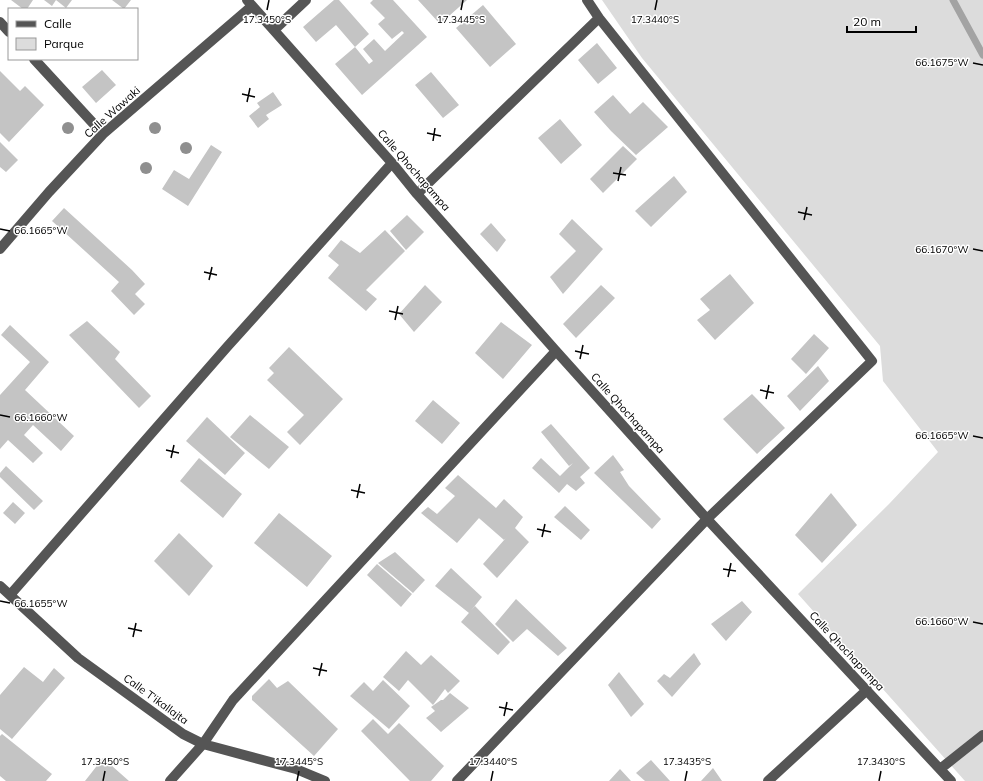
<svg xmlns="http://www.w3.org/2000/svg" width="983" height="781" viewBox="0 0 983 781" font-family="Mulish,sans-serif">
<style>
.green{fill:#dcdcdc}
.lines{fill:none;stroke-linecap:round;stroke-linejoin:round}
.stream{stroke:#a3a3a3;stroke-width:7}
.building{fill:#c4c4c4}
.minor{stroke:#555;stroke-width:10}
.tree{fill:#8f8f8f}
.ticks{fill:none;stroke:#000;stroke-width:1.5}
.labels{text-anchor:middle;dominant-baseline:central;stroke-width:3;stroke-linejoin:round;paint-order:stroke}
.street-label{font-size:11px;fill:#000;stroke:#fff}
.ticks-label{font-size:10px;text-anchor:middle;fill:#000;stroke:#fff;stroke-width:3;stroke-linejoin:round;paint-order:stroke}
</style>
<rect width="100%" height="100%" fill="#fff"/>
<path class="green" d="M602,0H983V781H965L798,594L889,504L938,452L883,381L880,346L642,58Z"/>
<g class="lines">
<path class="stream" d="M953,0L983,55"/>
</g>
<path class="building" d="M11,0H33L27,9H23Z
M44,0H72L66,8L56,0L52,6Z
M112,0H131L124,9Z
M334,0H339L369,34L355,47L336,25L316,42L303,27Z
M373,0H393L427,37L362,95L335,64L355,47L369,64L373,61L363,49L374,39L385,51L404,33L402,31L392,39L378,24L385,18L370,3Z
M418,0H467L440,24Z
M483,5L516,44L490,67L456,28Z
M597,43L617,68L598,84L578,60Z
M102,70L116,85L96,103L82,87Z
M0,71L20,91L25,86L44,105L9,142L0,133Z
M431,72L459,105L443,118L415,85Z
M273,92L282,105L266,115L269,119L258,128L249,116L260,107L257,103Z
M613,95L630,114L643,102L668,127L636,155L611,131L594,112Z
M560,119L582,145L561,164L538,138Z
M0,142L18,160L6,172L0,167Z
M211,145L222,152L188,206L162,189L174,170L189,179Z
M623,146L637,159L603,193L590,179Z
M674,176L687,192L651,227L635,211Z
M64,208L132,270L145,284L135,294L145,304L134,315L111,291L119,282L52,221Z
M407,215L424,232L406,250L390,231Z
M572,219L603,249L563,294L550,277L576,251L559,234Z
M491,223L506,240L497,252L480,234Z
M385,230L405,251L366,290L377,299L366,311L328,278L339,265L328,256L341,240L360,253Z
M730,274L754,303L715,340L697,320L710,310L700,299Z
M425,285L442,302L414,332L399,314Z
M601,285L615,298L576,338L563,324Z
M87,321L120,352L115,359L151,396L139,408L69,335Z
M501,322L532,345L503,379L475,353Z
M10,325L49,362L25,390L74,436L61,451L33,425L24,435L43,453L33,463L8,440L0,449V395L30,362L1,335Z
M814,334L829,348L806,374L791,359Z
M289,347L343,399L300,445L287,432L304,415L267,380L274,373L269,368Z
M818,366L829,381L800,411L787,396Z
M752,394L785,428L757,454L723,419Z
M433,400L460,423L442,444L415,421Z
M250,415L289,447L269,469L230,437Z
M207,417L245,453L225,475L186,441Z
M551,424L590,468L580,477L585,483L576,491L567,484L559,493L532,468L541,458L560,476L573,463L569,466L541,432Z
M613,455L624,470L620,472L629,486L661,519L652,529L594,473Z
M199,458L242,494L223,518L180,481Z
M6,466L43,501L34,510L0,477V473Z
M458,475L496,508L504,499L523,517L515,528L529,542L497,578L483,564L512,531L504,540L472,512L479,518L457,543L421,513L428,507L437,514L455,496L445,488Z
M831,493L857,525L822,563L795,535Z
M13,502L25,513L15,524L3,513Z
M565,506L590,530L581,540L554,517Z
M279,513L332,556L307,587L254,543Z
M179,533L213,566L189,596L154,561Z
M395,552L425,580L413,593L378,563Z
M377,564L412,594L401,607L367,575Z
M451,568L482,597L469,613L435,586Z
M516,599L567,648L558,656L527,629L513,642L495,624Z
M742,601L752,612L726,641L711,624Z
M475,606L510,642L498,655L461,622Z
M406,651L421,665L431,655L460,681L448,693L445,689L433,705L408,680L399,691L383,677Z
M694,653L701,664L672,697L657,681L664,674L670,678Z
M24,667L43,682L54,668L65,678L12,739L0,729V695Z
M619,672L644,704L631,717L608,685Z
M269,679L277,688L288,681L338,729L314,756L252,700V696Z
M383,680L410,706L389,729L350,696L364,682L373,691Z
M450,693L469,708L441,732L426,718L435,711L431,707L441,700H443Z
M373,719L388,734L399,723L444,766L431,781H410L361,731Z
M2,734L52,774L46,781H6L0,776V736Z
M103,758L129,781H85Z
M651,760L670,781H645L636,773Z
M713,768L722,781H701Z
M620,769L631,781H609Z"/>
<g class="lines">
<path class="minor" d="M247,0L392,163L417,194L556,351L707,519L951,781
M0,22L9,32
M274,30L306,0
M34,59L103,134
M417,194L599,18
M0,249L49,192L103,134L252,6
M0,586L78,658L183,734L203,744L296,769L325,781
M10,595L227,347L392,163
M940,769L983,735
M170,781L203,744L233,700L556,351
M457,781L707,519L872,361L599,18L587,0
M768,781L867,690"/>
</g>
<g class="tree">
<circle cx="68" cy="128" r="6"/>
<circle cx="155" cy="128" r="6"/>
<circle cx="186" cy="148" r="6"/>
<circle cx="146" cy="168" r="6"/>
</g>
<path class="ticks" d="M267,10L269,0M461,10L463,0M655,10L657,0M973,63L983,65M242,94L255,97M247,102L250,88M427,133L441,136M433,141L435,128M613,173L626,175M618,181L621,167M798,212L812,215M804,220L807,207M0,229L10,231M973,249L983,251M204,272L217,275M209,280L212,267M389,311L403,314M395,320L398,306M575,351L589,354M580,359L583,345M760,390L774,393M766,399L769,385M0,415L10,417M973,436L983,438M166,450L179,453M171,458L174,445M351,490L365,493M357,498L360,484M537,529L551,532M542,537L545,524M723,569L736,571M728,577L731,563M0,601L10,603M973,622L983,624M128,628L142,631M133,637L136,623M313,668L327,671M319,676L322,663M499,707L513,710M504,716L507,702M103,781L105,771M297,781L299,771M491,781L493,771M685,781L687,771M879,781L881,771"/>
<g class="labels">
<g class="street-label">
<text transform="translate(112 112) rotate(-42)">Calle Wawaki</text>
<text transform="translate(414 170) rotate(49)">Calle Qhochapampa</text>
<text transform="translate(628 413) rotate(48)">Calle Qhochapampa</text>
<text transform="translate(847 651) rotate(47)">Calle Qhochapampa</text>
<text transform="translate(156 699) rotate(36)">Calle T'ikallajta</text>
</g>
</g>
<g class="ticks-label">
<text x="267" y="23">17.3450°S</text>
<text x="461" y="23">17.3445°S</text>
<text x="655" y="23">17.3440°S</text>
<text x="942" y="66">66.1675°W</text>
<text x="41" y="234">66.1665°W</text>
<text x="942" y="253">66.1670°W</text>
<text x="41" y="421">66.1660°W</text>
<text x="942" y="439">66.1665°W</text>
<text x="41" y="607">66.1655°W</text>
<text x="942" y="625">66.1660°W</text>
<text x="105" y="765">17.3450°S</text>
<text x="299" y="765">17.3445°S</text>
<text x="493" y="765">17.3440°S</text>
<text x="687" y="765">17.3435°S</text>
<text x="881" y="765">17.3430°S</text>
</g>
<rect x="8" y="8" width="130" height="52" fill="#ffffff" stroke="#999999"/>
<rect x="16" y="21" width="20" height="6" fill="#555555" stroke="#999999"/>
<text x="44" y="28" font-size="12" fill="#000000">Calle</text>
<rect x="16" y="38" width="20" height="12" fill="#dcdcdc" stroke="#999999"/>
<text x="44" y="48" font-size="12" fill="#000000">Parque</text>
<path d="M847 26v6h69v-6" fill="none" stroke="#000000" stroke-width="2"/>
<text x="853" y="26" font-size="12" fill="#000000" stroke="#ffffff" stroke-width="3" paint-order="stroke">20 m</text>
</svg>
